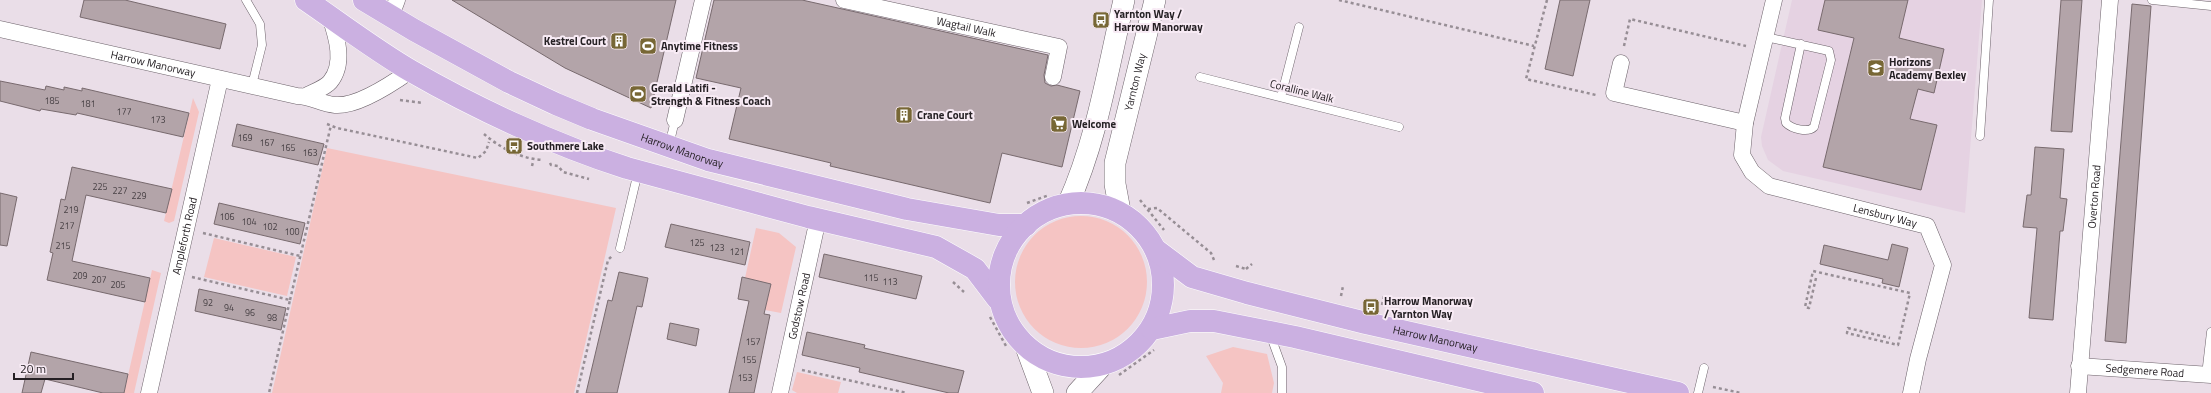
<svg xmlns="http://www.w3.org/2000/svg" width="2211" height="393" viewBox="0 0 2211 393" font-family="'Titillium Web',sans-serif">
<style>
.built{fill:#e5d2e2}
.green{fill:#f5c4c3}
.building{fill:#b3a4a9;stroke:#786a6e}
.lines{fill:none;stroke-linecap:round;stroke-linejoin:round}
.service-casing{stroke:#6c626a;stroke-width:9}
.minor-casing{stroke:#6c626a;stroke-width:17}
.tertiary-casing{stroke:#6c626a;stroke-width:22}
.primary-casing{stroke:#fff;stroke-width:23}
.path{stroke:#978e95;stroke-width:2.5;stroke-dasharray:3 3;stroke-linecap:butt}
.service{stroke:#fff;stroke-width:8}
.minor{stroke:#fff;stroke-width:16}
.tertiary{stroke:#fff;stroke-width:21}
.primary{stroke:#cbb0e1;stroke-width:22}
.labels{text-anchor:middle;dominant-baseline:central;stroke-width:4;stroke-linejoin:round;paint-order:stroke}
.number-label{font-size:9px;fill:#484145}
.poi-label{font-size:11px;font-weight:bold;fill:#252024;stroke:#f8ebf5;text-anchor:start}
.street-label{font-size:11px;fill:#252024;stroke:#f8ebf5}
</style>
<rect width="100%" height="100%" fill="#eadee8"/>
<path class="built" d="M1792,0H1982L1965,213L1783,171L1768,160L1762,146L1761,137Z"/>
<path class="green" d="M193,98L199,112L174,221L169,223L164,221Z
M327,148L616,208L574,393H272Z
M1015 282a66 66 0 1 1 132 0a66 66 0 1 1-132 0Z
M756,228L779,233L796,247L781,313L765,310L771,284L745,278Z
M214,238L296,257L287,296L204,277Z
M152,270L161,273L134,393H124Z
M1233,347L1267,354L1274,383L1272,393H1221L1223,383L1206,356Z
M797,372L841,382L838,393H797L792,390Z"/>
<path class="building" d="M84,0H125L226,24L220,49L80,17Z
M452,0H676L651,108L565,68Z
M714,0H802L1048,55L1044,75L1045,83L1051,86L1057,85L1080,91L1062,167L1002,153L990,203L830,166L831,163L729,139L741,88L696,78Z
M1560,0H1590L1573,76L1545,69Z
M1825,0H1908L1899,38L1944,49L1934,93L1918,89L1910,119L1937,125L1921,190L1823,167L1854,38L1818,30Z
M2061,0H2082L2072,132L2051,131Z
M2132,4L2151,6L2126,343L2105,341Z
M0,81L45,90L46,86L64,90V87L82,91V88L189,113L183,137L77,113L76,115L41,109L40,111L0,101Z
M237,124L324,144L318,165L232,146Z
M2035,147L2064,149L2060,198L2067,199L2063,231H2060L2053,320L2029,318L2037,228L2023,227L2027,195H2031Z
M72,167L172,189L166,213L86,195L72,261L150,278L145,302L47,280L53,253L50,252L58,214L61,199L65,200Z
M0,193L17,197L7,246L0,245Z
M219,203L305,223L300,244L214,224Z
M671,224L750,242L745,265L665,247Z
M1892,244L1908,248L1899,287L1882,283L1883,279L1820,264L1824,245L1888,260Z
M824,254L922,276L916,299L819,277Z
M619,272L648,278L642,307L637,306L617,393H586L608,300L612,301Z
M742,277L771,284L764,314L770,315L754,393H729L749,301L738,299Z
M199,289L286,308L281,330L195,311Z
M670,323L699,329L696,346L667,339Z
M807,332L865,345L864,348L964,371L958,393H949L859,372L860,368L802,355Z
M31,352L128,374L124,393H103L45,379L41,393H22Z"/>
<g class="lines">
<defs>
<path id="service" d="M246,0L260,24L262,45L252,85
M2152,0L2211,6
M1766,37L1829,51L1831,60L1814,127C1808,133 1792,129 1786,123L1785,118L1801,44
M1200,77L1399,127
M1281,97L1299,27
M1980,136L1989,0
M669,146L675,120
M620,248L638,172
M1270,334L1282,367V393
M2206,375L2211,332
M1698,393L1704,368"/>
<g id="minor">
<path id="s1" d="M844,0L1059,47L1053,77"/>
<path id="s2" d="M1774,0L1745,123L1742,155L1752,172L1769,186L1927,226L1943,265L1918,359L1911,393"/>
<path d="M391,16L397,0"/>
<path id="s3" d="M0,29L297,96C310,96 322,104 335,105C357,107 393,83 410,71"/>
<path d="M1621,63L1614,93L1745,123"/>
<path d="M306,96C313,92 325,88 330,82C345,64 337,37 330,17"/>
<path d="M675,120L703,0"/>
<path id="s4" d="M2079,366L2211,375"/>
<path id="s5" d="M149,393L220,79"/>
<path id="s6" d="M780,393L818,219"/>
<path id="s7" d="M2078,393L2110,0"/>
</g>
<g id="tertiary">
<path d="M1068,204C1097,140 1108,68 1124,0"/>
<path id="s8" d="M1120,211L1115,184V163L1155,0"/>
<path d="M1026,347L1043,393"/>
<path d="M1077,393L1100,368"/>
</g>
<g id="primary">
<path d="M306,0C341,24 375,50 411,71C477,109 555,145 627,168L808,217L936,247L975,269L997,298"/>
<path id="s9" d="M364,0L414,30L509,82L556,104L592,119L708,160L907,209L999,225H1026"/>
<circle cx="1081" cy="285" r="82"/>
<path id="s10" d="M1156,250L1192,277L1247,293L1366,323L1678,393"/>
<path d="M1152,329L1190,321H1214L1295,337L1533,393"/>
</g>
</defs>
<use href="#service" class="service-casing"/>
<use href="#minor" class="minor-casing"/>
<use href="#tertiary" class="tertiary-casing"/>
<use href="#primary" class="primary-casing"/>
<path class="path" d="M1339,0L1534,46
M1547,0L1526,79L1596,95
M1624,46L1630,19L1746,46
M400,100L423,103
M327,124L337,128L478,158L486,151L489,142
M484,134C500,148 522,159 543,160
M550,163L551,165L558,166L563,172L589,179
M532,166L533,162
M1140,200L1164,230
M1027,203L1049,195
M1148,209L1157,208L1211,253L1214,260
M203,233L300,256
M1236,266L1246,269
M1246,269L1252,264
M192,277L290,300L269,393
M1816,278L1809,308L1805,307L1813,271L1910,293L1898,345L1847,333L1848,328L1890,338
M953,282L964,292
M1341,296L1343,286
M290,300L331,125
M1382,305L1384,296
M990,317L1006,346
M802,370L907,393
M1119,375L1154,350
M1713,387L1741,393
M577,393L608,260L612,256"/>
<use href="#service" class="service"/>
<use href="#minor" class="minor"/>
<use href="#tertiary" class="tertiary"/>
<use href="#primary" class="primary"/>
</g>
<defs>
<symbol id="bus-square" viewBox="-11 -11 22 22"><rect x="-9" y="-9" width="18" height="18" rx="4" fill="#776735" stroke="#f8ebf5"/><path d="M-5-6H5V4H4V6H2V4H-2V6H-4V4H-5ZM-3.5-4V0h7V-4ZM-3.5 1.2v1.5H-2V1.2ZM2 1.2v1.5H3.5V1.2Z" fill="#fff"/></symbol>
<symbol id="building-square" viewBox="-11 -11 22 22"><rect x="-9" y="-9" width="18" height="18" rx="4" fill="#776735" stroke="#f8ebf5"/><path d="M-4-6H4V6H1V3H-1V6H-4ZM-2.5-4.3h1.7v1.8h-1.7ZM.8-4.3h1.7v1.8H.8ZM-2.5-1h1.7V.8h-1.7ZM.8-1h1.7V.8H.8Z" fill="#fff"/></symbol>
<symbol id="stadium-square" viewBox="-11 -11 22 22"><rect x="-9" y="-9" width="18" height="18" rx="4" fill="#776735" stroke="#f8ebf5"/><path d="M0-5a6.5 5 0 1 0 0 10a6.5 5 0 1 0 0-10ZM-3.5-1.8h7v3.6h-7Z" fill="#fff"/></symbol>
<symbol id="school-square" viewBox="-11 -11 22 22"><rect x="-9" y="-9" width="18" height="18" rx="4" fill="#776735" stroke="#f8ebf5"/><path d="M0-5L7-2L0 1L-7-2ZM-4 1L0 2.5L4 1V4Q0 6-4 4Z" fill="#fff"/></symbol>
<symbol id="supermarket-square" viewBox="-11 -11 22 22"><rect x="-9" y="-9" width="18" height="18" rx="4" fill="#776735" stroke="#f8ebf5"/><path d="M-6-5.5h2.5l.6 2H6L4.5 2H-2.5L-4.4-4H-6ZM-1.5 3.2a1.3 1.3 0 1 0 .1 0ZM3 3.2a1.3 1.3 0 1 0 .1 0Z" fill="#fff"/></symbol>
</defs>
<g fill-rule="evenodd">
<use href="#bus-square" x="1091" y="10" width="20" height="20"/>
<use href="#building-square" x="609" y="31" width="20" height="20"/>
<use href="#stadium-square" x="638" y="36" width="20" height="20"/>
<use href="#school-square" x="1866" y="58" width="20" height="20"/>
<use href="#stadium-square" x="628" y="84" width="20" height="20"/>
<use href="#building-square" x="894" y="105" width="20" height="20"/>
<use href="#supermarket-square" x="1049" y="114" width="20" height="20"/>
<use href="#bus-square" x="504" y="136" width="20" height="20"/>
<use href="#bus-square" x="1361" y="297" width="20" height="20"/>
</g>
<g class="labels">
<g class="number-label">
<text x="52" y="100">185</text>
<text x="88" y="103">181</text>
<text x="124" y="111">177</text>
<text x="158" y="119">173</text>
<text x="245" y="137">169</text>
<text x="267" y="142">167</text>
<text x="288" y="147">165</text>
<text x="310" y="152">163</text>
<text x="100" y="186">225</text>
<text x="120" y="190">227</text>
<text x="139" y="195">229</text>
<text x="71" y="209">219</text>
<text x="227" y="216">106</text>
<text x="249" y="221">104</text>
<text x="67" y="225">217</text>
<text x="270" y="226">102</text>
<text x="292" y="231">100</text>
<text x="697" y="242">125</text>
<text x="63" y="245">215</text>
<text x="717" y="247">123</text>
<text x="737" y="251">121</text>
<text x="80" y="275">209</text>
<text x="871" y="277">115</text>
<text x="99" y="279">207</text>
<text x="890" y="281">113</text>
<text x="118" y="284">205</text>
<text x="208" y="302">92</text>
<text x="229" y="307">94</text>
<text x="250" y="312">96</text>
<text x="272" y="317">98</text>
<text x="753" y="341">157</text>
<text x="749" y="359">155</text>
<text x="745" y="377">153</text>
</g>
<g class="poi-label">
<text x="1114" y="14">Yarnton Way /<tspan x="1114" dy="13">Harrow Manorway</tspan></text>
<text x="606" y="41" text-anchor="end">Kestrel Court</text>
<text x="661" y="46">Anytime Fitness</text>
<text x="1889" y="62">Horizons<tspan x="1889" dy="13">Academy Bexley</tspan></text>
<text x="651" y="88">Gerald Latifi -<tspan x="651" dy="13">Strength &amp; Fitness Coach</tspan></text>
<text x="917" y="115">Crane Court</text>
<text x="1072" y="124">Welcome</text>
<text x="527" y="146">Southmere Lake</text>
<text x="1384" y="301">Harrow Manorway<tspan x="1384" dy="13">/ Yarnton Way</tspan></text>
</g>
<g class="street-label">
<text stroke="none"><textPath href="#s1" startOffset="125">Wagtail Walk</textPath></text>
<text stroke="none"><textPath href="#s3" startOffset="157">Harrow Manorway</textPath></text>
<text stroke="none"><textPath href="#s8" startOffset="132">Yarnton Way</textPath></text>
<text transform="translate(1302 91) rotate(14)">Coralline Walk</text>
<text stroke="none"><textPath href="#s9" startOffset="353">Harrow Manorway</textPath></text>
<text stroke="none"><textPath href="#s7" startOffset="197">Overton Road</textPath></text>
<text stroke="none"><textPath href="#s2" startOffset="320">Lensbury Way</textPath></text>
<text stroke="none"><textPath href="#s5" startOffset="161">Ampleforth Road</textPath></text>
<text stroke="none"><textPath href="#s6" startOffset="89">Godstow Road</textPath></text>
<text stroke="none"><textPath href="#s10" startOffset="296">Harrow Manorway</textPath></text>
<text stroke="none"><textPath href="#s4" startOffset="66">Sedgemere Road</textPath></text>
</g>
</g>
<path d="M14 373v6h59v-6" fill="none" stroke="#252024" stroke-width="2"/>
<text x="20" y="373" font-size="12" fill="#252024" stroke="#f8ebf5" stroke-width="3" paint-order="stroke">20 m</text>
</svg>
